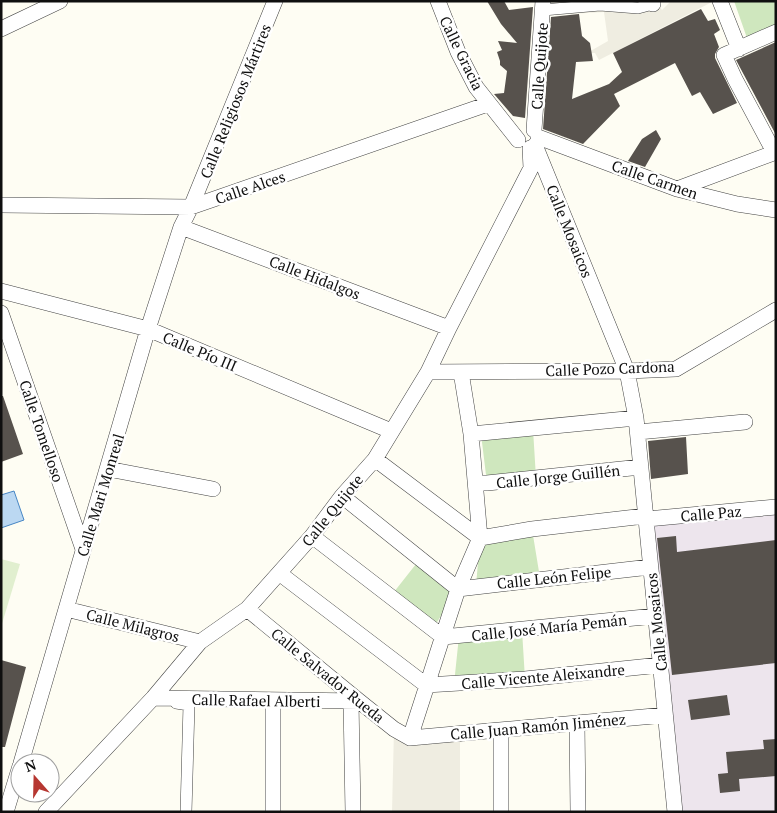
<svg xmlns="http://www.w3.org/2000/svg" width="777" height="813" viewBox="0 0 777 813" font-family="'PT Serif',serif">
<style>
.industrial{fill:#ede5ed}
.green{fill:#cfe7be}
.pitch{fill:#e1efcf}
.plaza{fill:#efede1}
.water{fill:#bbd8f2;stroke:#4786c4}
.building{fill:#57524d}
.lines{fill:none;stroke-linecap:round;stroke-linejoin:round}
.pedestrian-casing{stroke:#424242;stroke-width:12}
.minor-casing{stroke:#424242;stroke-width:16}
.pedestrian{stroke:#fff;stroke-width:11}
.minor{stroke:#fff;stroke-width:15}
.labels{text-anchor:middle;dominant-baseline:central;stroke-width:5;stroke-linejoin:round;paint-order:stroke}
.street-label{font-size:15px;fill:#0f0f0f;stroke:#fff}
</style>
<rect width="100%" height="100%" fill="#fefdf3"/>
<path class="industrial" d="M776,507V812H675L647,519Z"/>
<path class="green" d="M734,1H776V25L747,38Z
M533,429L536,478L487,483L481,434Z
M532,529L540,578L476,586L480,538Z
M420,559L458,589L432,630L390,597Z
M522,630L525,679L454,684L459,636Z"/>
<path class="pitch" d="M1,559L20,564L1,627Z"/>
<path class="plaza" d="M551,1H565L566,6L584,1H647L659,5L662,10L671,1L712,2L599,60L595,53H587L608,41L604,12L550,15Z
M394,729L460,733V812H392Z"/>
<path class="water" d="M14,491L24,520L1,528V495Z"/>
<path class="building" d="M487,1H504L509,10L533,7L525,118L513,116L494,94L504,93L507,71L500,65V61L497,52L502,50L498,41L517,43L501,24Z
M701,9L708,21L715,19L720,30L714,34L719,47L715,54V58L737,103L713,114L700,92L692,96L675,63L614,94L620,106L583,144L543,129L551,17L579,14L582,36L590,43L593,61L576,62L572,99L609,84L622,72L613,53Z
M776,42V135L736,60Z
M656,130L661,139L645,167L628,161L642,139Z
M1,396H3L23,454L1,462Z
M686,437L688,474L651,479L648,441Z
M676,536L677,552L776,540V663L672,675L657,538Z
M1,660L26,667L5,747H1Z
M727,695L730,715L691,720L688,700Z
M776,739V776L739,779L740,791L720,793L718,774L728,773L726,752L764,749L763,740Z"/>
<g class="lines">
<defs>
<path id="pedestrian" d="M543,10L600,5L638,8L653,4
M176,703L189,705L186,812"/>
<path id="minor" d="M438,1L458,52L476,87L518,140
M653,1V4
M720,1L739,49
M1,29L60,1
M534,130L543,1
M538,137L677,189L737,204L776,210
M535,145L627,371L636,418L675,812
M774,152L735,79L724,55L776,32
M677,189L776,152
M1,205L191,207L488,104
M181,227L449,328
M1,291L148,329L391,431
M1,313L83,549
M428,372L627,371L676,369L776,310
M638,432L745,422
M471,434L636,418
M375,459L480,538L532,529L645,516
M108,469L213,489
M476,483H487L641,467
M342,496L458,589L650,567
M647,519L776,507
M312,536L443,637L655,616
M279,573L426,685L525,679L660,665
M66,609L200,642
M247,609L359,701L394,729L410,738
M153,698L359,701
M273,700V812
M351,701L353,812
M577,723L578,812
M501,730V812
M410,738L458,589L480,538L471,434L461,372
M410,738L665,715
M21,763L148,329L181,227L191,207L275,1
M6,812L20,766
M46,812L153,698L200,642L247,609L312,536L342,496L375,459L428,372L449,328L531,168L530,148"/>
</defs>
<use href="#pedestrian" class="pedestrian-casing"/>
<use href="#minor" class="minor-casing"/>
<use href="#pedestrian" class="pedestrian"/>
<use href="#minor" class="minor"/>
</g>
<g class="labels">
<g class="street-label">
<text transform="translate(462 53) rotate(64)">Calle Gracia</text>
<text transform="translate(539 66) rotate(-86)">Calle Quijote</text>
<text transform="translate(235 101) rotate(-68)">Calle Religiosos Mártires</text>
<text transform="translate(655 179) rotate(19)">Calle Carmen</text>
<text transform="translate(250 187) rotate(-19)">Calle Alces</text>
<text transform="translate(570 231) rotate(68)">Calle Mosaicos</text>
<text transform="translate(315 277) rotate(21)">Calle Hidalgos</text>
<text transform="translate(200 351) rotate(23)">Calle Pío III</text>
<text transform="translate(610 368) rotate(-2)">Calle Pozo Cardona</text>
<text transform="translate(42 431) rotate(71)">Calle Tomelloso</text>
<text transform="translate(558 476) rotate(-6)">Calle Jorge Guillén</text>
<text transform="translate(100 495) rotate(-73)">Calle Mari Monreal</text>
<text transform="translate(332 510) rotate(-51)">Calle Quijote</text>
<text transform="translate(711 513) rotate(-5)">Calle Paz</text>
<text transform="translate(554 577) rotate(-6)">Calle León Felipe</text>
<text transform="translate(656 622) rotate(-96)">Calle Mosaicos</text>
<text transform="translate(133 625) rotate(14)">Calle Milagros</text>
<text transform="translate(549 627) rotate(-6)">Calle José María Pemán</text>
<text transform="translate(328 675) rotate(39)">Calle Salvador Rueda</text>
<text transform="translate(543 676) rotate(-5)">Calle Vicente Aleixandre</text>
<text transform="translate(256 700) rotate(1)">Calle Rafael Alberti</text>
<text transform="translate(538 726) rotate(-5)">Calle Juan Ramón Jiménez</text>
</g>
</g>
<rect width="777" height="813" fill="none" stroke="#0f0f0f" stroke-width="5"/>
<g transform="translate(35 778) rotate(340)"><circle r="24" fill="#ffffff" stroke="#9f9f9f"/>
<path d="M0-4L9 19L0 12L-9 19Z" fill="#b63731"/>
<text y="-8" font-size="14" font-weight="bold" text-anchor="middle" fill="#0f0f0f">N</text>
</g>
</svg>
